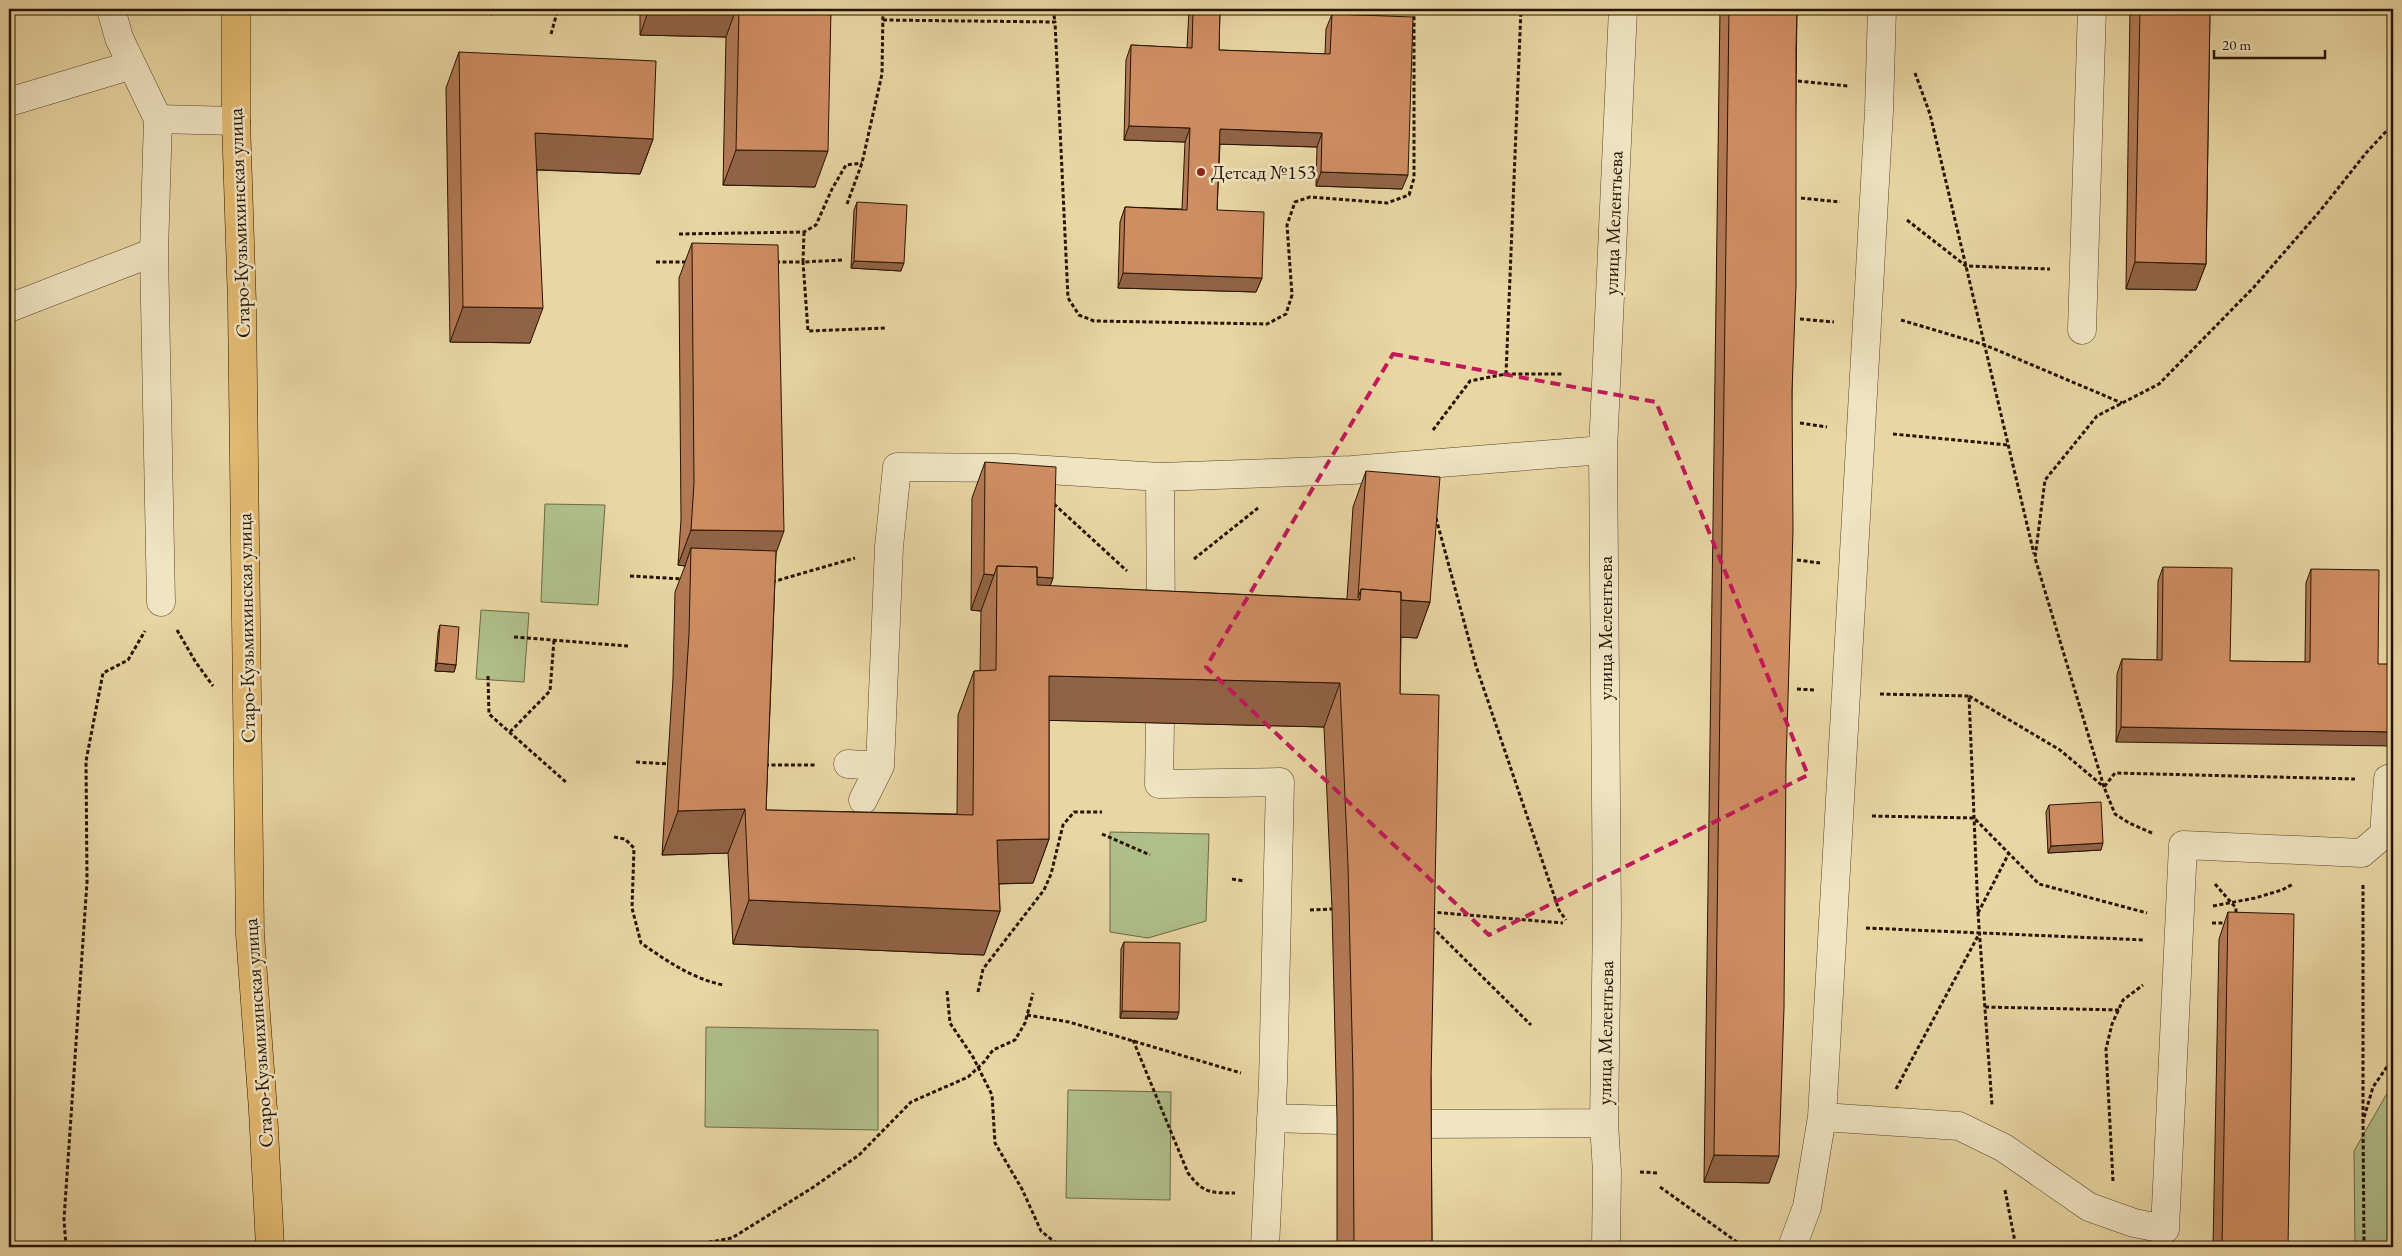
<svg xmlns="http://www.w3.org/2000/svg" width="2402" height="1256" viewBox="0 0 2402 1256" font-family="'EB Garamond',serif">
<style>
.green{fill:#b0bf8a;stroke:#6c6945}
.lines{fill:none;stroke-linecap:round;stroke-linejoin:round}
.minor-casing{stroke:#574429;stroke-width:29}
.major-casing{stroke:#271300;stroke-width:29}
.path{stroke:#271300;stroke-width:3;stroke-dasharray:4 2.5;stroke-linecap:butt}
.minor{stroke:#f0e4c3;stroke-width:28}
.major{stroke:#e4bb72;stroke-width:28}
.wall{fill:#b27954;stroke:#271300}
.shaded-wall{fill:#916345;stroke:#271300}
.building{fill:#cf8d62;stroke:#271300}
.marked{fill:none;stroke:#c2185b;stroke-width:4;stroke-dasharray:10 6;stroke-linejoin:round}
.poi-dot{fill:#8f2418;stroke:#f0e4c3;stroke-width:2}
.labels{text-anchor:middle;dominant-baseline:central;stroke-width:5;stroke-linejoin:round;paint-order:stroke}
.poi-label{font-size:20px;fill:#271300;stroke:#f0e4c3;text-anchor:start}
.street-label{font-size:20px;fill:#271300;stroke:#f0e4c3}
</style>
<rect width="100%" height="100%" fill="#e8d6a3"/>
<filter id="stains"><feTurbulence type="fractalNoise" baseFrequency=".004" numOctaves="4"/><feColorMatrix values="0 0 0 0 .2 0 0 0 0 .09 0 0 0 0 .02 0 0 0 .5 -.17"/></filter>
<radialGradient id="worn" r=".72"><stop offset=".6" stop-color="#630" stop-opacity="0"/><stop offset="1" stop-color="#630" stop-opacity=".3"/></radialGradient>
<path class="green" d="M545,504L605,505L598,605L541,602Z
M481,610L529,613L524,682L476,679Z
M1110,832L1209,834L1206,921L1148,938L1110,932Z
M706,1027L878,1030V1130L705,1127Z
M2393,1083V1247H2355L2354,1151Z
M1068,1090L1171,1092L1170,1200L1066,1198Z"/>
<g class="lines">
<defs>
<path id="minor" d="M111,9L119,38L158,119L236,121
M9,102L132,65
M158,119L154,252L161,602
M9,308L154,252
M2082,330L2092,9
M1160,477L1161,628
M1160,722L1159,784L1280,782L1273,1082L1265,1247
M848,764L880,766
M863,800L880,766L889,547L897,467L1015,468L1160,477L1352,470L1603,450
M1822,1117L1959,1126L2004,1148L2089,1207L2134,1223L2165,1229L2183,845L2362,853L2384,834L2388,779L2393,777
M1271,1118L1337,1120
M1415,1124L1604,1123
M1606,1247L1607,1172L1604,1123L1607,917L1603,450L1623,9
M1792,1247L1807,1207L1822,1117L1879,111L1882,9"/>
<path id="major" d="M236,9V121L242,304L250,934L263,1110L270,1247"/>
</defs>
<use href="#minor" class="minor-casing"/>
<use href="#major" class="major-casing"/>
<path class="path" d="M1053,9L1055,22
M490,15L494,9
M883,20L1055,22L1068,298L1079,315L1094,321L1267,324L1286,314L1292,295L1287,225L1295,202L1310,197L1387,203L1409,195L1414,178V9
M551,34L558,9
M1915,73L1930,114L2034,554
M1798,81L1848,86
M1801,198L1840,202
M847,204L862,163L882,74L883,9
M1907,220L1966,266L2050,269
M804,232L803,262L844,260
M679,234L804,232L816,225L832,189L846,165L862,163
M656,262H688
M776,262H803L808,331L886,328
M1800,319L1834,322
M1901,320L1985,345L2122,403
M1506,374L1521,9
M1800,423L1827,427
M1433,430L1470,381L1506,374H1562
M1893,434L2008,445
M1054,504L1127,571
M1436,518L1476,666L1559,910L1566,920
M1194,559L1258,508
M1797,560L1820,563
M630,576L684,579
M772,582L855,558
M177,630L195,661L213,686
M514,637L628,646
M488,676L489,714L567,783
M1797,689L1814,690
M1880,694L1969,696L1978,913L1992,1105
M1969,696L2060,750L2104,787
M510,732L550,691L554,640
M636,762L668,764
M765,765H816
M2104,787L2035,558L2045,480L2097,416L2159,384L2254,287L2320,211L2366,153L2393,124
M1872,816L1974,818L2039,884L2147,913
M2152,833L2129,823L2115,814L2104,787L2115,773L2355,779
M1102,834L1150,855
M614,837L625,839L634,848L632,908L641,943C667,961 691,978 723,985
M1232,879L1244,881
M2215,884L2236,908V915
M2363,885V1121
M2213,906L2255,898L2282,890L2293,884
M1310,910L1332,909
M1431,912L1563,923
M1978,913L2009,853
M2212,923H2228
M1432,927L1531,1025
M1866,928L2145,940
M947,991L950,1023L973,1057L992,1095L995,1143L1022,1189L1041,1231L1061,1247
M978,992L983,969L1044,890L1051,874L1063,825L1074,812H1102
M1985,1007L2119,1010
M1027,1015L1069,1022L1241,1073
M1133,1040L1188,1173C1203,1193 1210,1193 1235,1193
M1896,1089L1979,934
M1640,1172L1658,1173
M2113,1181L2106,1049L2112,1024L2123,1000L2143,985
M1660,1187L1744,1247
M2005,1190L2016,1247
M66,1247L64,1219L87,882L86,761L103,673L128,660L145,631
M683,1247L732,1238L812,1188L859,1155L911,1102L968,1077L984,1062L993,1050L1015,1040L1025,1023L1033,993
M2364,1247L2363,1121L2373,1087L2393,1058"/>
<use href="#minor" class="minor"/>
<use href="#major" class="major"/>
</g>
<path class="wall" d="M640,9H831L815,187L723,185L726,37L640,35Z
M1189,9H1220L1219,50L1325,54L1326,29L1332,14L1402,189L1316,186L1317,147L1220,144L1217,210L1262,278L1256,292L1118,288L1120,222L1125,207L1182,209L1185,142L1124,140L1126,60L1131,45L1187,48Z
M1720,9H1797L1792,391L1769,1183L1704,1182Z
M2130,9H2210L2206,264L2196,290L2126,289Z
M459,52L653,139L640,174L537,170L530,343L450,342L446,88Z
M857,202L901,271L851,268L854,210Z
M692,243L776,554L766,810L957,814L958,715L974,671H980L981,611L971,610L972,498L985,462L1053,578L1050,586L1347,599L1353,507L1366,471L1430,602L1417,638L1401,637L1400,694L1431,1080L1432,1247H1337V1120L1332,909L1324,727L1049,720V839L1033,883L999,884L1000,911L984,955L733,944L728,853L662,855L673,678L675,592L685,566L678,565L681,519L679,278Z
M2163,567L2230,661L2305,662L2306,583L2311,569L2378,664L2116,742L2117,674L2122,659L2157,660L2158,581Z
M440,625L456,665L454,672L435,671L438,633Z
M2049,805L2101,850L2048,853L2046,812Z
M2228,912L2288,1247H2213L2219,939Z
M1124,942L1177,1019L1120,1018L1121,949Z"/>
<path class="shaded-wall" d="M649,9H736L726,37L640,35Z
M1129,126L1190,128L1185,142L1124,140Z
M1220,129L1322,133L1317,147L1215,144Z
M535,133L653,139L640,174L522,169Z
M736,150L828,151L815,187L723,185Z
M1321,172L1408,175L1402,189L1316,186Z
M854,261L904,263L901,271L851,268Z
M2135,262L2206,264L2196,290L2126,289Z
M1123,273L1262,278L1256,292L1118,288Z
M463,307L543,308L530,343L450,342Z
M691,530L784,531L771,567L691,548L685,566L678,565Z
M984,574L994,575L981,611L971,610Z
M997,575L1053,578L1040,613Z
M1360,598L1430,602L1417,638L1348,634Z
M437,663L456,665L454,672L435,671Z
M1049,676L1340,683L1324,727L1033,720Z
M2121,727L2393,732V746L2116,742Z
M745,809L728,853L662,855L678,811Z
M1049,839L1033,883L981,884L997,840Z
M2103,843L2101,850L2048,853L2051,846Z
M749,900L1000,911L984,955L733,944Z
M1122,1011L1179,1012L1177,1019L1120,1018Z
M1714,1155L1779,1156L1769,1183L1704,1182Z"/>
<path class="building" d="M739,9H831L828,151L736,150Z
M1193,9H1220L1219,50L1330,54L1332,14L1413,17L1408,175L1321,172L1322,133L1220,129L1217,210L1264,212L1262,278L1123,273L1125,207L1187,210L1190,128L1129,126L1131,45L1192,48Z
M1729,9H1797L1796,49V286L1792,391L1793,531L1786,765L1784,1008L1779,1156L1714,1155Z
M2140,9H2210L2206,264L2135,262Z
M459,52L656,61L653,139L535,133L543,308L463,307Z
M857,202L907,205L904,263L854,261Z
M692,243L778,245L784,531L691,530L694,483Z
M985,462L1056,467L1053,578L1037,577V567L997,566L994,575L984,574Z
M1366,471L1440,477L1430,602L1401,600V592L1361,589L1358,598Z
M691,548L776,551L766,810L973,815L974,671L996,670L997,566L1037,567V585L1360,600L1361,589L1401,592L1400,694L1439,695L1431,1080L1432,1247H1354L1353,1076L1348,865L1340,683L1049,676V839L997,840L1000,911L749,900L745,809L678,811L689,634Z
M2163,567L2232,568L2230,661L2310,662L2311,569L2379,570L2378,664H2393V732L2121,727L2122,659L2162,660Z
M440,625L459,627L456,665L437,663Z
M2101,802L2103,843L2051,846L2049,805Z
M2228,912L2294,914L2288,1247H2222Z
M1124,942L1180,943L1179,1012L1122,1011Z"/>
<path class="marked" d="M1393,354L1656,402L1808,775L1489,935L1206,667Z"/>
<circle class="poi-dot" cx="1201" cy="172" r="5"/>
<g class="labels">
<g class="poi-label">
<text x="1211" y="172">Детсад №153</text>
</g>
<g class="street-label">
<text transform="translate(239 223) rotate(-92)">Старо-Кузьмихинская улица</text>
<text transform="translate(1613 223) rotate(-88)">улица Мелентьева</text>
<text transform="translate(246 628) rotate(-91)">Старо-Кузьмихинская улица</text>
<text transform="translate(1605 628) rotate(-90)">улица Мелентьева</text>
<text transform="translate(258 1033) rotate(-94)">Старо-Кузьмихинская улица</text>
<text transform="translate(1605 1033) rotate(-89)">улица Мелентьева</text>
</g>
</g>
<rect width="2402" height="1256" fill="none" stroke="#e8d6a3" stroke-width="30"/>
<rect x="10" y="10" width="2382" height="1236" fill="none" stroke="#271300" stroke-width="2.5"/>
<rect x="15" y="15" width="2372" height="1226" fill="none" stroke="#271300"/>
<path d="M2214 50v8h111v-8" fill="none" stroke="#271300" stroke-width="2.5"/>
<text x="2222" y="50" font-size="15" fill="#271300" stroke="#f0e4c3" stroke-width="4" paint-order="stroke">20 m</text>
<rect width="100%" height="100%" filter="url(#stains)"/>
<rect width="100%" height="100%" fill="url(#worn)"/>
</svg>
